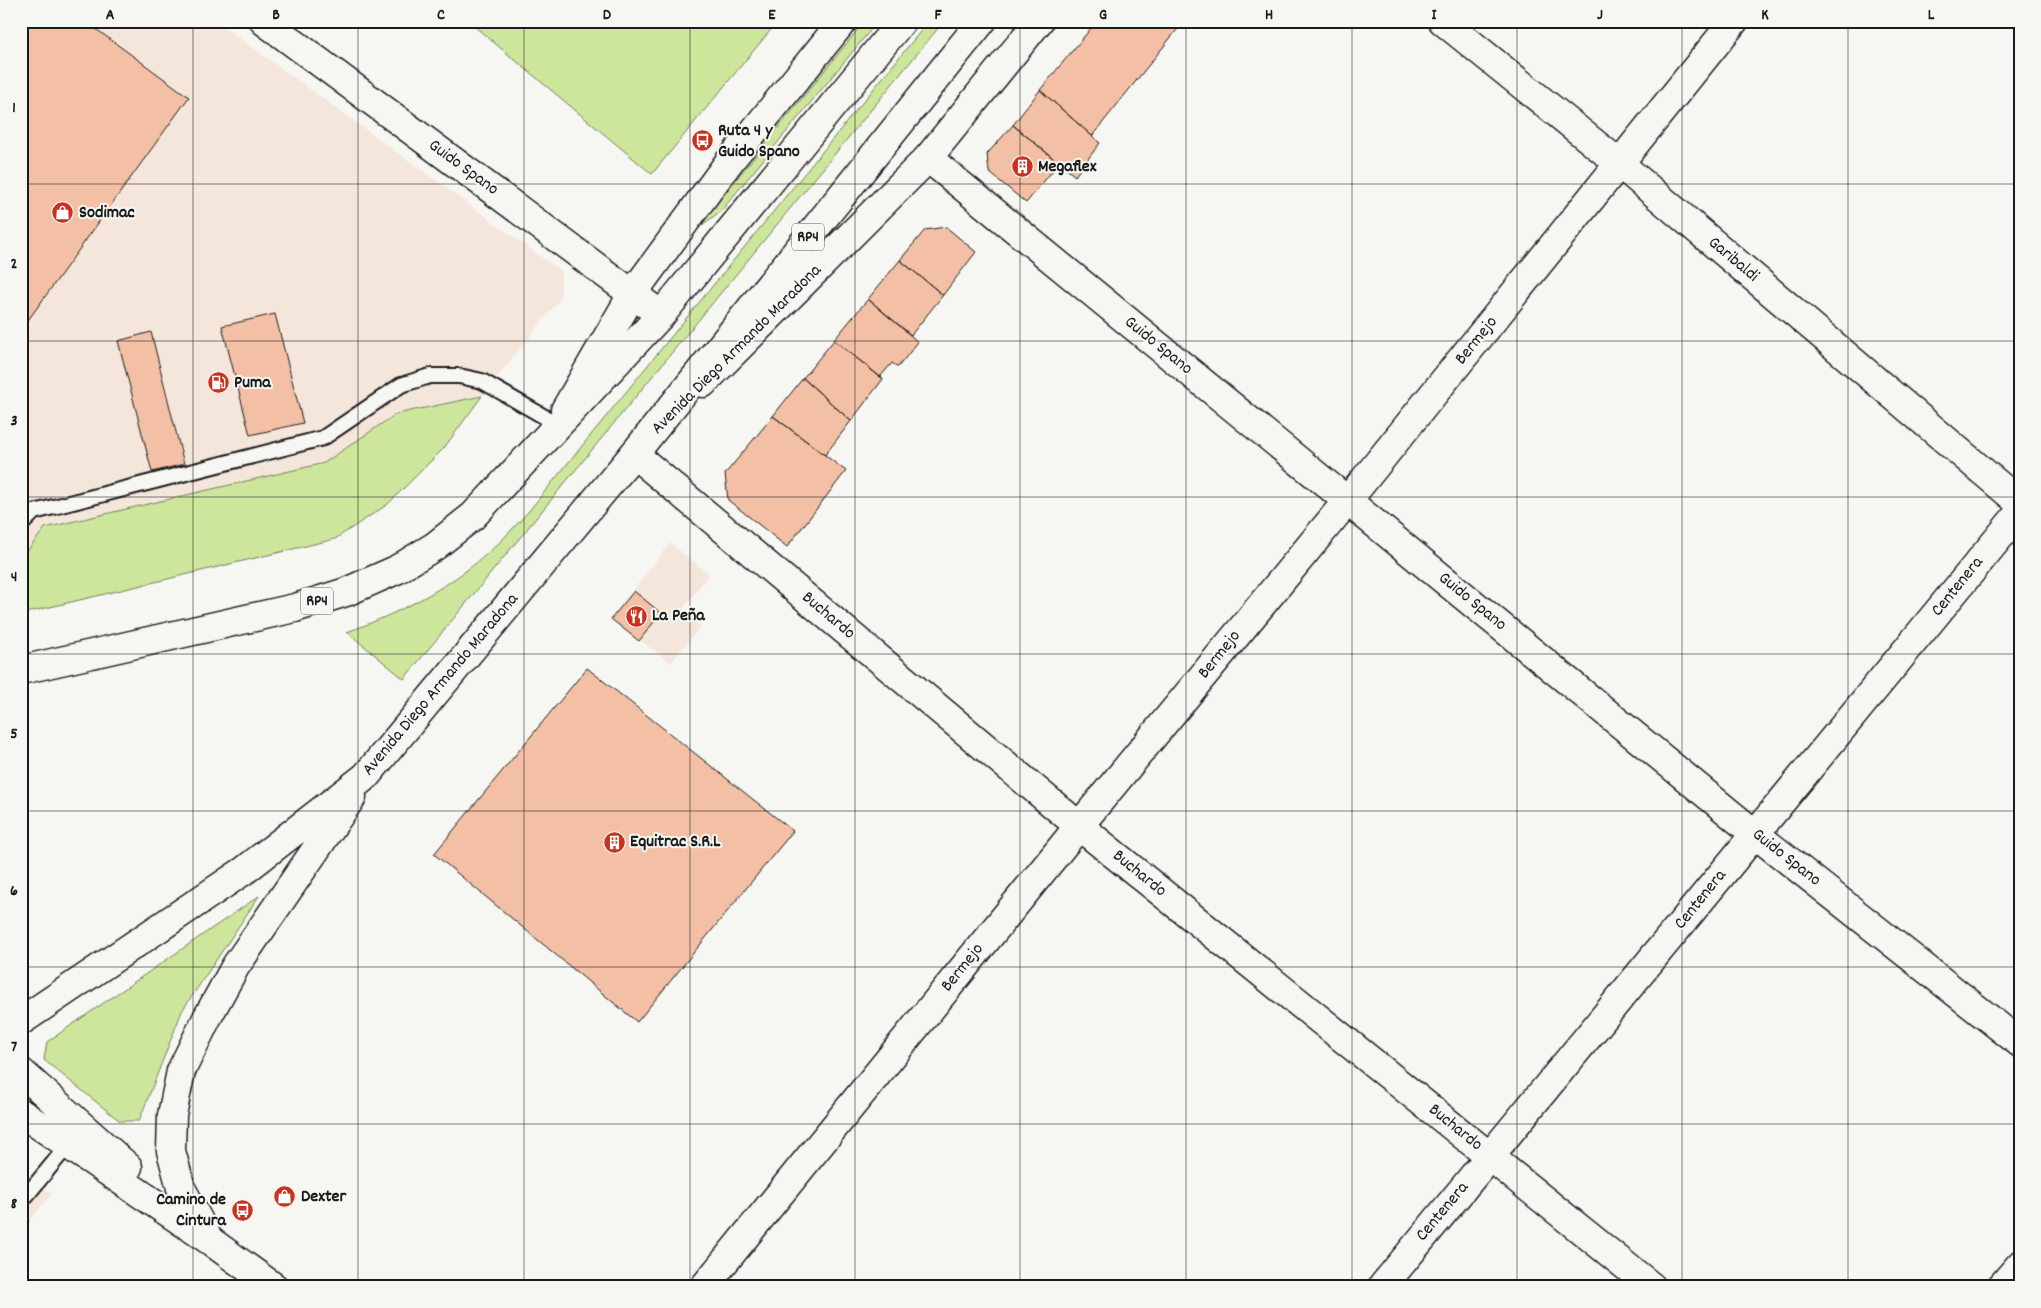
<svg xmlns="http://www.w3.org/2000/svg" width="2041" height="1308" viewBox="0 0 2041 1308" font-family="Dekko,sans-serif">
<style>
.built{fill:#f5e6db}
.green{fill:#cde69c;stroke:#74815c}
.building{fill:#f3c0a5;stroke:#1c1c1c}
.lines{fill:none;stroke-linecap:round;stroke-linejoin:round}
.lane-casing{stroke:#1c1c1c;stroke-width:18}
.street-casing{stroke:#1c1c1c;stroke-width:31}
.secondary-casing{stroke:#1c1c1c;stroke-width:31}
.primary-casing{stroke:#1c1c1c;stroke-width:31}
.lane{stroke:#f6f6f2;stroke-width:14}
.street{stroke:#f6f6f2;stroke-width:28}
.secondary{stroke:#f6f6f2;stroke-width:28}
.primary{stroke:#f6f6f2;stroke-width:28}
.grid{fill:none;stroke:#1c1c1c;stroke-width:1;stroke-opacity:0.55}
.labels{text-anchor:middle;dominant-baseline:central;stroke-width:4;stroke-linejoin:round;paint-order:stroke}
.shield{fill:#f6f6f2;stroke:#5d5d5c;stroke-width:1}
.shield-label{font-size:16px;font-weight:bold;fill:#1c1c1c}
.poi-label{font-size:18px;font-weight:bold;fill:#1c1c1c;stroke:#f6f6f2;text-anchor:start}
.street-label{font-size:18px;fill:#1c1c1c;stroke:#f6f6f2}
.neatline{fill:none;stroke:#1c1c1c;stroke-width:2}
.grid-label{font-size:16px;text-anchor:middle;font-weight:bold;fill:#1c1c1c}
</style>
<rect width="100%" height="100%" fill="#f6f6f2"/>
<filter id="ink" filterUnits="userSpaceOnUse"><feTurbulence type="fractalNoise" baseFrequency=".02" numOctaves="2"/><feDisplacementMap in="SourceGraphic" scale="10" xChannelSelector="R" yChannelSelector="G"/><feConvolveMatrix kernelMatrix="1 2 1 2 8 2 1 2 1" color-interpolation-filters="sRGB"/></filter>
<g filter="url(#ink)">
<path class="built" d="M21,21H216L562,272L560,299L482,396L444,448L388,504L335,539L21,614Z
M670,543L709,574L681,612L701,626L671,663L611,619Z
M21,1173L52,1194L21,1230Z"/>
<path class="green" d="M468,21H778L652,174Z
M865,21H878L721,211L694,231Z
M929,21H944L404,679L347,632C397,614 447,589 488,553C502,541 515,526 528,512Z
M482,396L444,448L388,504L335,539L21,614V559L45,528L324,463L396,414Z
M259,896L182,1011L139,1121H120L44,1060L47,1042Z"/>
<path class="building" d="M21,21H85L189,97L21,330Z
M1097,21H1184L1092,136L1040,90Z
M1189,21H1203L1198,28Z
M1040,90L1100,143L1075,176L1013,125Z
M1013,125L1059,163L1026,203L989,172L987,154Z
M946,227L976,252L943,295L900,260L925,230Z
M900,260L943,295L911,335L868,299Z
M868,299L918,342L898,367L892,363L880,377L834,340Z
M275,314L303,423L250,435L222,326Z
M151,332L184,464L152,472L118,341Z
M834,340L883,379L851,421L803,378Z
M803,378L851,421L825,455L773,416Z
M773,416L846,471L787,547L728,500L725,474Z
M634,591L661,613L639,641L611,619Z
M587,668L793,831L637,1022L434,854Z
M21,1214L29,1221L21,1230Z"/>
<g class="lines">
<defs>
<path id="lane" d="M21,525L34,512L323,438L401,385L430,376H459L482,381L557,424
M21,1202L69,1144"/>
<path id="street" d="M264,21L661,315
M1443,21L1620,164L2020,503
M928,158L1755,834L2020,1043
M634,454L1079,826L1652,1287
M704,1287L1079,826L1348,500L1734,21
M1382,1287L2020,512
M2001,1287L2020,1265"/>
<path id="secondary" d="M703,383L928,158L1039,21
M565,410L633,293L729,162L843,21
M21,1072L128,1167
M21,1113L209,1240L274,1287"/>
<path id="primary" d="M21,670L295,608L346,592L396,570L435,546L473,516L661,315L902,21
M21,1021L245,870L366,776L634,454L982,21
M209,1240L181,1188L171,1151L172,1115L181,1071L207,1018L235,967L352,797"/>
</defs>
<use href="#lane" class="lane-casing"/>
<use href="#street" class="street-casing"/>
<use href="#secondary" class="secondary-casing"/>
<use href="#primary" class="primary-casing"/>
<use href="#lane" class="lane"/>
<use href="#street" class="street"/>
<use href="#secondary" class="secondary"/>
<use href="#primary" class="primary"/>
</g>
</g>
<path class="grid" d="M193,21V1287M358,21V1287M524,21V1287M690,21V1287M855,21V1287M1020,21V1287M1186,21V1287M1352,21V1287M1517,21V1287M1682,21V1287M1848,21V1287M21,184H2020M21,341H2020M21,497H2020M21,654H2020M21,811H2020M21,967H2020M21,1124H2020"/>
<defs>
<symbol id="bus-disc" viewBox="-11 -11 22 22"><circle r="9.5" fill="#c8321e" stroke="#f6f6f2"/><path d="M-5-6H5V4H4V6H2V4H-2V6H-4V4H-5ZM-3.5-4V0h7V-4ZM-3.5 1.2v1.5H-2V1.2ZM2 1.2v1.5H3.5V1.2Z" fill="#fff"/></symbol>
<symbol id="building-disc" viewBox="-11 -11 22 22"><circle r="9.5" fill="#c8321e" stroke="#f6f6f2"/><path d="M-4-6H4V6H1V3H-1V6H-4ZM-2.5-4.3h1.7v1.8h-1.7ZM.8-4.3h1.7v1.8H.8ZM-2.5-1h1.7V.8h-1.7ZM.8-1h1.7V.8H.8Z" fill="#fff"/></symbol>
<symbol id="shop-disc" viewBox="-11 -11 22 22"><circle r="9.5" fill="#c8321e" stroke="#f6f6f2"/><path d="M-5-2.5h2.3a2.7 3.5 0 0 1 5.4 0H5L5.5 6h-11ZM-1.5-2.5h3a1.5 2.3 0 0 0-3 0Z" fill="#fff"/></symbol>
<symbol id="fuel-disc" viewBox="-11 -11 22 22"><circle r="9.5" fill="#c8321e" stroke="#f6f6f2"/><path d="M-5.5-6h7V0h2V4h1.3V-2.5L3-4.5l.8-.8L6-3V5H2.5V1h-1V6h-7ZM-4.2-4.7v3.2H.2V-4.7Z" fill="#fff"/></symbol>
<symbol id="restaurant-disc" viewBox="-11 -11 22 22"><circle r="9.5" fill="#c8321e" stroke="#f6f6f2"/><path d="M-5-6h1v4h1v-4h1v4h1v-4h1v5L-1.5 .5V6h-2V.5L-5-1ZM5-6V6H3V1.5H1.5Q1.5-4 5-6Z" fill="#fff"/></symbol>
</defs>
<g fill-rule="evenodd">
<use href="#bus-disc" x="690" y="128" width="25" height="25"/>
<use href="#building-disc" x="1010" y="154" width="25" height="25"/>
<use href="#shop-disc" x="50" y="200" width="25" height="25"/>
<use href="#fuel-disc" x="206" y="370" width="25" height="25"/>
<use href="#restaurant-disc" x="624" y="604" width="25" height="25"/>
<use href="#building-disc" x="602" y="830" width="25" height="25"/>
<use href="#shop-disc" x="272" y="1184" width="25" height="25"/>
<use href="#bus-disc" x="230" y="1198" width="25" height="25"/>
</g>
<g class="labels">
<g class="shield">
<rect x="792" y="223.5" width="32" height="27" rx="4"/>
<rect x="301" y="587.5" width="32" height="27" rx="4"/>
</g>
<g class="shield-label">
<text x="808" y="237">RP4</text>
<text x="317" y="601">RP4</text>
</g>
<g class="poi-label">
<text x="718" y="131">Ruta 4 y<tspan x="718" dy="21">Guido Spano</tspan></text>
<text x="1038" y="167">Megaflex</text>
<text x="79" y="213">Sodimac</text>
<text x="234" y="383">Puma</text>
<text x="652" y="616">La Peña</text>
<text x="630" y="842">Equitrac S.R.L</text>
<text x="301" y="1197">Dexter</text>
<text x="226" y="1200" text-anchor="end">Camino de<tspan x="226" dy="21">Cintura</tspan></text>
</g>
<g class="street-label">
<text transform="translate(463 168) rotate(36)">Guido Spano</text>
<text transform="translate(1733 260) rotate(40)">Garibaldi</text>
<text transform="translate(1477 341) rotate(-51)">Bermejo</text>
<text transform="translate(1158 346) rotate(39)">Guido Spano</text>
<text transform="translate(737 350) rotate(-45)">Avenida Diego Armando Maradona</text>
<text transform="translate(1958 587) rotate(-51)">Centenera</text>
<text transform="translate(1472 602) rotate(39)">Guido Spano</text>
<text transform="translate(828 616) rotate(40)">Buchardo</text>
<text transform="translate(1220 655) rotate(-51)">Bermejo</text>
<text transform="translate(441 685) rotate(-50)">Avenida Diego Armando Maradona</text>
<text transform="translate(1786 858) rotate(38)">Guido Spano</text>
<text transform="translate(1139 874) rotate(39)">Buchardo</text>
<text transform="translate(1701 900) rotate(-51)">Centenera</text>
<text transform="translate(963 968) rotate(-51)">Bermejo</text>
<text transform="translate(1455 1128) rotate(39)">Buchardo</text>
<text transform="translate(1443 1212) rotate(-50)">Centenera</text>
</g>
</g>
<rect width="2041" height="1308" fill="none" stroke="#f6f6f2" stroke-width="55"/>
<rect x="28" y="28" width="1986" height="1252" class="neatline"/>
<g class="grid-label">
<text x="110" y="19">A</text>
<text x="276" y="19">B</text>
<text x="441" y="19">C</text>
<text x="607" y="19">D</text>
<text x="772" y="19">E</text>
<text x="938" y="19">F</text>
<text x="1103" y="19">G</text>
<text x="1269" y="19">H</text>
<text x="1434" y="19">I</text>
<text x="1600" y="19">J</text>
<text x="1765" y="19">K</text>
<text x="1931" y="19">L</text>
<text x="14" y="112">1</text>
<text x="14" y="268">2</text>
<text x="14" y="425">3</text>
<text x="14" y="581">4</text>
<text x="14" y="738">5</text>
<text x="14" y="895">6</text>
<text x="14" y="1051">7</text>
<text x="14" y="1208">8</text>
</g>
</svg>
